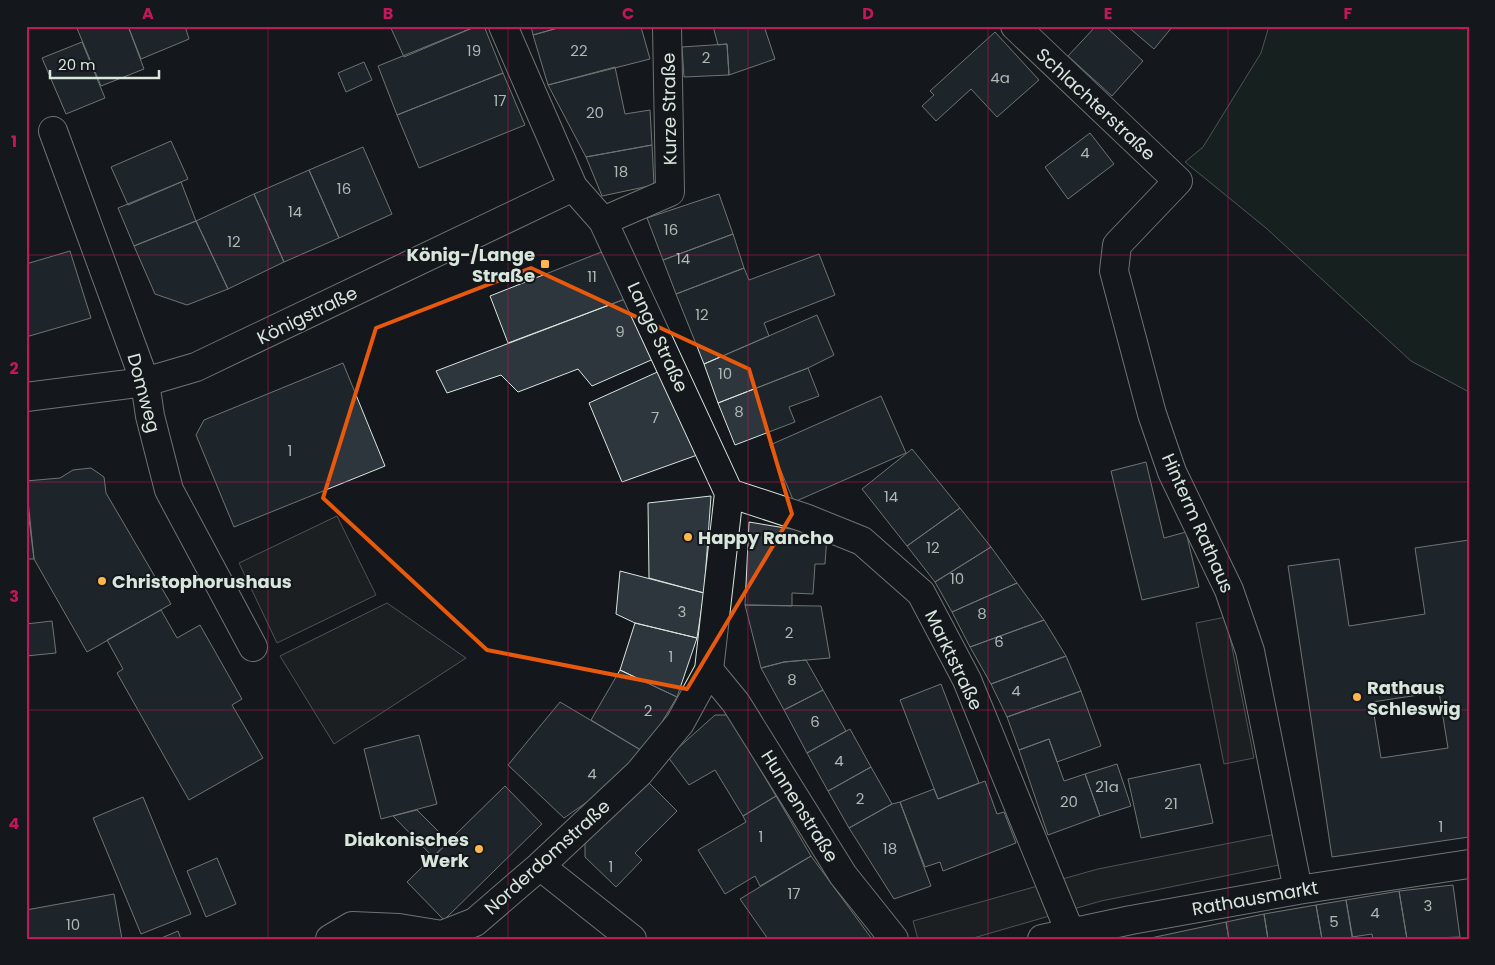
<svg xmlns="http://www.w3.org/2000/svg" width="1495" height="965" viewBox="0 0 1495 965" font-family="Poppins,sans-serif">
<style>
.green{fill:#1a2d24;stroke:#939e99}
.parking{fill:#24282b;stroke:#939e99}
.building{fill:#2c363c;stroke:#d8e6dc;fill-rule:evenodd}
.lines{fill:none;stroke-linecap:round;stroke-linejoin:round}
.minor-casing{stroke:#d8e6dc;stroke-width:30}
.minor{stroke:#14181c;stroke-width:28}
.marked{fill:none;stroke:#e8590c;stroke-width:4;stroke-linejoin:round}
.grid{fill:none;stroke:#c2185b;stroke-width:1;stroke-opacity:0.55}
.poi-dot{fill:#ffb74d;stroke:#14181c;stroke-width:2}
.labels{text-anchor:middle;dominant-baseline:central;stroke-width:4;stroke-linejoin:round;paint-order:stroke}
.number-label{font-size:15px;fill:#adbab4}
.street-label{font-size:18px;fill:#d8e6dc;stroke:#14181c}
.poi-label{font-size:18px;font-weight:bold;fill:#d8e6dc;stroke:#14181c;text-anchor:start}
.neatline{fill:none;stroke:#c2185b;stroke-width:2}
.grid-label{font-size:16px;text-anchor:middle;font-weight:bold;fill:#c2185b}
</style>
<rect width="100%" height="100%" fill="#14181c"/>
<path class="green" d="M1269,26H1469V392L1411,361L1266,228L1185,162L1203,147L1261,53Z"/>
<path class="parking" d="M337,516L376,595L277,643L239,563Z
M387,603L466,658L334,744L280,656Z
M1226,617L1254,758L1224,764L1196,623Z
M1276,834L1284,864L1101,901L970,939H918L913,921L1098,869Z"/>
<path class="building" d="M76,26H128L144,69L101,86Z
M128,26H185L189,39L141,59Z
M390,26H477L404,57Z
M477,26H484L503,73L397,115L378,66Z
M531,26H565L533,35Z
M565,26H644L641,27L650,59L548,85L533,35Z
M713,26H764L775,59L729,75L727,44L718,45Z
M1096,26H1105L1143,61L1112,96L1068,56Z
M1127,26H1173L1154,49Z
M995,32L1039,80L997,117L971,89L936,121L922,106L934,95L930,91Z
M82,42L105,98L66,114L42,58Z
M727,44L729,75L684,77L682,47Z
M364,62L372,80L346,92L338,73Z
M615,67L625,114L650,110L652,145L586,157L548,85Z
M503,73L525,125L419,168L397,115Z
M1090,133L1114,164L1068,199L1045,167Z
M171,141L188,179L128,205L111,167Z
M652,145L654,185L602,196L586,157Z
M363,147L392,214L339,238L309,170Z
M309,170L339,238L284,262L254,194Z
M181,182L196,221L134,246L118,208Z
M254,194L284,262L228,289L196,221Z
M719,194L733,234L663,260L647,218Z
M196,221L228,289L187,305L155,294L134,246Z
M733,234L744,268L676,294L663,260Z
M609,249L633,296L508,343L490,296Z
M70,251L91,318L26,337V264Z
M819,254L835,295L764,323L769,336L704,364L676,294L744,268L749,280Z
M633,296L658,357L592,386L578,369L518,392L501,375L447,393L436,371Z
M817,315L834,355L808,368L718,403L704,364Z
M343,363L385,466L234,527L196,435L204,420Z
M808,368L819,396L789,407L795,422L735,445L718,403Z
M664,369L700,454L622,482L589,403Z
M881,396L906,453L794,502L770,445Z
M912,449L960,508L907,546L862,489Z
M1146,462L1164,538L1186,532L1199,587L1142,600L1111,471Z
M91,468L104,477L106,493L171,604L87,652L34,559L26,481L60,478L73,470Z
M26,494L34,559H26Z
M711,496L704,593L649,578L648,503Z
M960,508L991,547L935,582L907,546Z
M749,522L827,535L825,564H815L813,594L792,593V606L745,605Z
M1469,540V837L1332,857L1288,566L1339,559L1349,626L1425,614L1415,548ZM1439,692L1448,748L1381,758L1372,702Z
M991,547L1017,583L952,612L935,582Z
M620,571L704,593L697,638L635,623L616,614Z
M1017,583L1044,620L970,647L952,612Z
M745,605L821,606L830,658L784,662L761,668Z
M161,610L177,638L200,625L242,699L232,705L263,758L189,800L117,673L123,669L107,640Z
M1044,620L1066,656L991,684L970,647Z
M52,621L56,653L26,656V624Z
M635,623L697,638L677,697L620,670Z
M1066,656L1081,691L1007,717L991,684Z
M806,660L823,690L784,710L761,668L784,662Z
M620,670L677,697L644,752L591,720Z
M941,684L979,783L938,799L900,700Z
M823,690L846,731L807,753L784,710Z
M1081,691L1101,746L1057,762L1049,739L1019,750L1007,717Z
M560,702L644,752L603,791L564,818L508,765Z
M715,715H728L776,796L743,816L715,770L689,785L668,757Z
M850,729L871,767L828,791L807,753Z
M419,735L437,804L381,819L364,749Z
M1049,739L1064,781L1085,774L1100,816L1048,835L1019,750Z
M1117,764L1131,806L1100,816L1085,774Z
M1200,764L1213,823L1141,838L1128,779Z
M871,767L892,804L849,828L828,791Z
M647,781L677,811L635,853L642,860L616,887L585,857V844Z
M985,781L997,814L1004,812L1016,843L943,871L940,862L925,867L900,802L934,789L938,799Z
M505,786L542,824L444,920L407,882Z
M776,796L811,856L760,886L755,876L725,894L698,850L746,822L743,816Z
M143,797L191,914L141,934L93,818Z
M900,802L931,886L894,899L849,828L892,804Z
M417,810L449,842L433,857L393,816Z
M811,856L872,939H768L740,899Z
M217,858L236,904L206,917L187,871Z
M1453,885L1460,937L1407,939L1399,891Z
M1399,891L1407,939H1373L1372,934L1352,937L1346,900Z
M114,894L122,939H26V910Z
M1346,900L1353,939H1322L1316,905Z
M1316,905L1322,939H1268L1264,914Z
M1264,914L1268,939H1229L1226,922Z
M1226,922L1229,939H1146Z
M178,931L181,939H159Z"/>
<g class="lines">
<defs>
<path id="minor" d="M1015,26L1178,181L1117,245L1114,271L1152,414L1172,472L1229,590L1250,651L1298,890
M53,131L145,382L150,416L169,490L253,647
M603,221L670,192L667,26
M26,397L145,382L196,367L573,187
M729,493L805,518L862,541L921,593L967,680L1070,932
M709,670L736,703L843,875L894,939
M540,866L632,939
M330,939L352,926L399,928L442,935L475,922L540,866L639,773L680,723L709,670L729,493L603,221L573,187L503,26
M1042,939L1131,920L1298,890L1469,864"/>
</defs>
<use href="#minor" class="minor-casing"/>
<use href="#minor" class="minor"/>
</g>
<path d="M0 0H1495V965H0ZM531,268L749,369L792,514L687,689L487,650L323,498L376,328Z" fill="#14181c" fill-opacity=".55" fill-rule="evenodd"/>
<path class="marked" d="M531,268L749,369L792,514L687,689L487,650L323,498L376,328Z"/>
<path class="grid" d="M268,26V939M508,26V939M748,26V939M988,26V939M1228,26V939M26,255H1469M26,482H1469M26,710H1469"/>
<g class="poi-dot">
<rect x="540" y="259" width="10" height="10" rx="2.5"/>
<circle cx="688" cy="537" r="5"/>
<circle cx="102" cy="581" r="5"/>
<circle cx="1357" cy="697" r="5"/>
<circle cx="479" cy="849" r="5"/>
</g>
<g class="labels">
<g class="number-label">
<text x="474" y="50">19</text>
<text x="579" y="50">22</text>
<text x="706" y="57">2</text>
<text x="1000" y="77">4a</text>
<text x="500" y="100">17</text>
<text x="595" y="112">20</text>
<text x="1085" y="152">4</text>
<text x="621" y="171">18</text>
<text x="344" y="188">16</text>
<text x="295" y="211">14</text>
<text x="671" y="229">16</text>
<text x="234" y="241">12</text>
<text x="683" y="258">14</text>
<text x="592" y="276">11</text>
<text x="702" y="314">12</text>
<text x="620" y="331">9</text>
<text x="725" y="373">10</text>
<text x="739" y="411">8</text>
<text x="655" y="417">7</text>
<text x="290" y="450">1</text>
<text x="891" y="496">14</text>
<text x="933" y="547">12</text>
<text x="957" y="578">10</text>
<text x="682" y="611">3</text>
<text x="982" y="613">8</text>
<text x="789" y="632">2</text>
<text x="999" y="641">6</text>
<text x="671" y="656">1</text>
<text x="792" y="679">8</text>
<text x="1016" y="690">4</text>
<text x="648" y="710">2</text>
<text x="815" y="721">6</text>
<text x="839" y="760">4</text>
<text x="592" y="773">4</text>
<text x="1107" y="786">21a</text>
<text x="860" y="798">2</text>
<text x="1069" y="801">20</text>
<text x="1171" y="803">21</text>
<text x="1441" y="826">1</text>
<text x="761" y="836">1</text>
<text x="890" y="848">18</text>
<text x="611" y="866">1</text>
<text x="794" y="893">17</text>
<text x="1428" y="905">3</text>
<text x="1375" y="912">4</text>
<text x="1334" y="921">5</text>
<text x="73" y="924">10</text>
</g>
<g class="street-label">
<text transform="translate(1096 104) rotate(43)">Schlachterstraße</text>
<text transform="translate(669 109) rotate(-91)">Kurze Straße</text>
<text transform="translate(307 315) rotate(-26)">Königstraße</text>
<text transform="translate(658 337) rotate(65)">Lange Straße</text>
<text transform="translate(144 393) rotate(75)">Domweg</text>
<text transform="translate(1198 523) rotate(66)">Hinterm Rathaus</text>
<text transform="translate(954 660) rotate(64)">Marktstraße</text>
<text transform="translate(800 806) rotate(58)">Hunnenstraße</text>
<text transform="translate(547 857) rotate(-42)">Norderdomstraße</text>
<text transform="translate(1255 898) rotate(-10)">Rathausmarkt</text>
</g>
<g class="poi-label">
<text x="535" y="254" text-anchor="end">König-/Lange<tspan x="535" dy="21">Straße</tspan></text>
<text x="698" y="537">Happy Rancho</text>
<text x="112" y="581">Christophorushaus</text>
<text x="1367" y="687">Rathaus<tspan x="1367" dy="21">Schleswig</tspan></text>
<text x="469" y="839" text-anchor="end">Diakonisches<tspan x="469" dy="21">Werk</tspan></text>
</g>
</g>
<rect width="1495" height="965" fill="none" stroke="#14181c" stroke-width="55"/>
<path d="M50 70v8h109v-8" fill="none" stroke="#d8e6dc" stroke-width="2.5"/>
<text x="58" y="70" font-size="15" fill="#d8e6dc" stroke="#14181c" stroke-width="4" paint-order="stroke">20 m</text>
<rect x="28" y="28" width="1440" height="910" class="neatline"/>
<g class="grid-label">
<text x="148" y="19">A</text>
<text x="388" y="19">B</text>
<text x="628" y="19">C</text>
<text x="868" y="19">D</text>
<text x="1108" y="19">E</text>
<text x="1348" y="19">F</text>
<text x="14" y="147">1</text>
<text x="14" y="374">2</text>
<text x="14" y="602">3</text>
<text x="14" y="829">4</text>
</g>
</svg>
